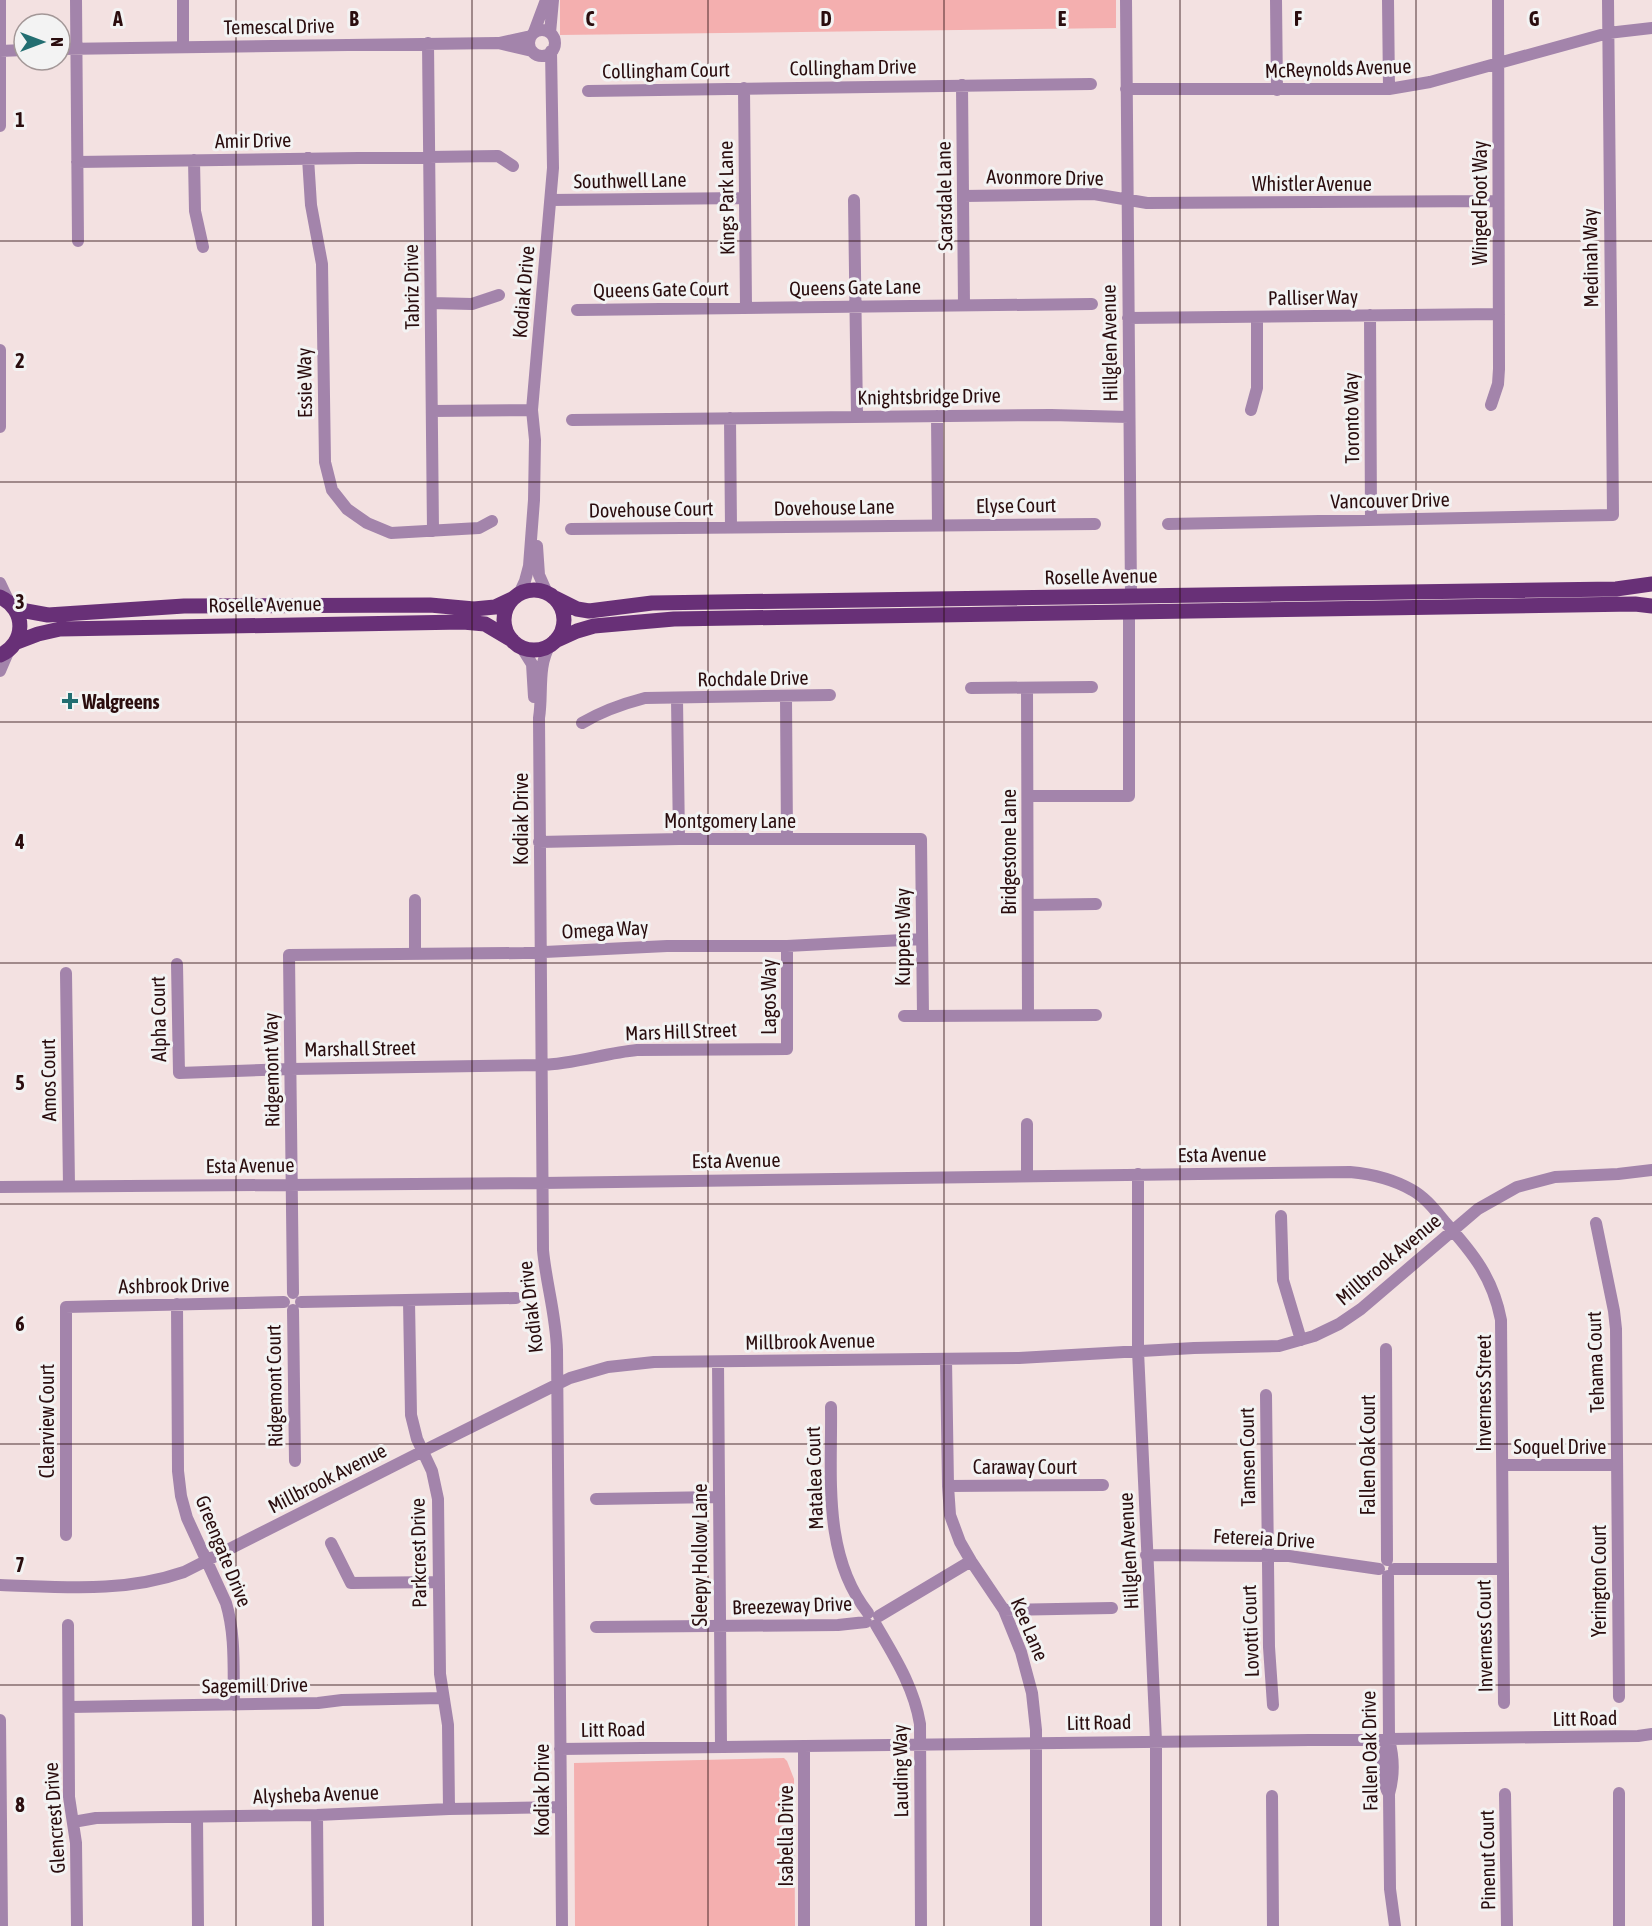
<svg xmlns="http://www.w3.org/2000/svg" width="1652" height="1926" viewBox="0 0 1652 1926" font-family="'Asap Condensed',sans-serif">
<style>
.green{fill:#f4afaf}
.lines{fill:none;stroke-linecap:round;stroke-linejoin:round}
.minor{stroke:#a384ab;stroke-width:12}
.major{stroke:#683077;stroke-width:15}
.grid{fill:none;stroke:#2a0d0e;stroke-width:1.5;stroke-opacity:0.55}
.poi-dot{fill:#236e71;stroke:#f3f3f3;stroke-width:2}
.labels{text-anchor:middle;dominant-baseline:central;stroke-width:6;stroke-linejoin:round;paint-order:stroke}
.street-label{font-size:20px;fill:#2a0d0e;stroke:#f3f3f3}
.poi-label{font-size:20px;font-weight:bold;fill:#2a0d0e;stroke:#f3f3f3;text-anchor:start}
.grid-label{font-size:20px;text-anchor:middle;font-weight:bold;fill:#2a0d0e;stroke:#f3f3f3;stroke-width:6;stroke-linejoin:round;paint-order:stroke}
</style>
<rect width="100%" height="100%" fill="#f3e1e1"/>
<path class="green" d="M560,0H1116V28L560,35Z
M784,1758L787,1761L794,1779L795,1926H575L574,1763Z"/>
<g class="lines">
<path class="minor" d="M76,0L78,241
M1126,0L1131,596
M1276,0L1277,90
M1388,0L1389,89
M529 43a13 13 0 1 1 26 0a13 13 0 1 1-26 0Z
M534,32L546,0
M550,33L553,0
M428,43L433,531
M499,43L531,36
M183,47V0
M60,49L498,43L532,51
M0,51L24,50
M962,85L964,305
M744,88L746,308
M1126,89H1389L1430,82L1608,33L1652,28
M588,91L1091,84
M0,126V0
M308,158L311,205L322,264L325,462L332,490L347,509L367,523L391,533L479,528L492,521
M194,160L195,211L203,247
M77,162L498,156L513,166
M963,196L1094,194L1147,203L1498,201
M551,200L745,198
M854,200L857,416
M431,303L472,304L499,295
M577,310L1092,304
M1370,315L1371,520
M1128,318L1499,314
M0,350V427
M1491,405L1498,384L1499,369L1498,0
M1251,410L1257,388V317
M432,411L532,410
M937,416L938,525
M730,418L731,528
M572,420L1051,415L1129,417
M1168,524L1613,515L1608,0
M571,529L1095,524
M537,546L539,575L547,593
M0,583L9,602
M519,594L525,581L529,566L534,500L535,440L532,410L553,168L551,51
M550,645C537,666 543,694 539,718L543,1250C546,1283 556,1315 557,1350L562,1926
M522,648L532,664L534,697
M0,671L9,650
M971,688L1092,687
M1027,688L1028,1015
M786,697L787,839
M677,699L679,839
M582,723C602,711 622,704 645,698L830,695
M1028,796H1129V613
M539,842L679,839H921L923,1016H904
M415,900V953
M1028,905L1096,904
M177,964L179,1073L291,1069L541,1065C574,1064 605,1053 637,1050L787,1049V946
M66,973L69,1186
M923,1016L1096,1015
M1027,1124V1176
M1138,1174V1351L1156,1741V1926
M0,1187L542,1183L1350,1172C1371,1174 1393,1179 1412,1190C1425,1197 1435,1210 1445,1222C1473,1253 1493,1278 1501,1320L1504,1703
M1281,1216L1283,1280L1301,1340
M1596,1223L1614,1311L1616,1329L1619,1697
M293,1293L289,955L524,953L667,946H787L922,939
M409,1301L411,1415L417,1439L432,1471L438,1499L440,1674L448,1725L449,1809
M301,1302L516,1298
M177,1304L178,1471L181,1496L187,1518L226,1603C236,1636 233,1671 234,1705
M293,1310L295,1461
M1386,1349L1387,1560
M946,1359L948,1486L950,1515L960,1542L971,1561L1004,1610L1021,1652L1032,1693L1036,1730V1926
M718,1362L721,1747
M1266,1395L1269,1647L1273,1705
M831,1407C832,1476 822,1555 868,1613
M1503,1465H1617
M948,1486L1103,1485
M596,1499L718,1497
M66,1535V1307L284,1302
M331,1543L351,1583L439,1582
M1146,1555L1289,1556L1379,1569
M1394,1569H1502
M1388,1576L1389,1740C1394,1758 1394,1776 1389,1794L1390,1889L1395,1926
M0,1585C64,1587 123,1593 184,1572L423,1451L570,1378L608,1367L654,1362L1019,1358L1194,1348L1279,1346L1314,1336L1339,1324L1361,1309L1478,1209L1517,1187L1555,1177L1618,1174L1652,1170
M1004,1610L1112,1608
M879,1616L971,1561
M68,1625L69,1797L76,1843L77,1926
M876,1625C894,1656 914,1687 920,1724L921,1926
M596,1627L838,1625L866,1622
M69,1707L318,1703L342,1700L443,1698
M0,1720L2,1926
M1389,1740C1382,1758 1379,1778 1389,1794
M804,1746V1926
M560,1749L1638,1736L1652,1734
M1505,1794L1507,1926
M1272,1796L1273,1926
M317,1815L318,1926
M197,1817L198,1926
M73,1822L96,1818L317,1815L449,1809L561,1807
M1619,1926V1793"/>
<path class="major" d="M504 620a30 30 0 1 1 60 0a30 30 0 1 1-60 0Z
M0,597C27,609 26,644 0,655
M555,598L577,609L589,611L652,603L1616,589L1652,584
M15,609L48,615L184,606L430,605L474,609L495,607L512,599
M555,641L577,631L594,626L674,619L1635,604L1652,606
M17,642L38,634L60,629L463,622L485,624L512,640"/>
</g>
<path class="grid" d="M236,0V1926M472,0V1926M708,0V1926M944,0V1926M1180,0V1926M1416,0V1926M0,241H1652M0,482H1652M0,722H1652M0,963H1652M0,1204H1652M0,1444H1652M0,1685H1652"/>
<path class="poi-dot" d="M67 692h6v6h6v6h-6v6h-6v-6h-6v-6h6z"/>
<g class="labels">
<g class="street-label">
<text transform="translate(279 26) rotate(-1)">Temescal Drive</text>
<text transform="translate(853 67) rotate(-1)">Collingham Drive</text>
<text transform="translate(1338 68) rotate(-2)">McReynolds Avenue</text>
<text transform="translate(666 70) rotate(-1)">Collingham Court</text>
<text transform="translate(253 140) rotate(-1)">Amir Drive</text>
<text transform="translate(1045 177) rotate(1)">Avonmore Drive</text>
<text transform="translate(630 180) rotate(-1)">Southwell Lane</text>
<text x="1312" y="183">Whistler Avenue</text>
<text transform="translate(944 196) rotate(-91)">Scarsdale Lane</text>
<text transform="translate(726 198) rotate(-91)">Kings Park Lane</text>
<text transform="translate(1479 203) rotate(-90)">Winged Foot Way</text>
<text transform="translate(1590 258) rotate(-91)">Medinah Way</text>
<text transform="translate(411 287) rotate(-91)">Tabriz Drive</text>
<text transform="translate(855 287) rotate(-1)">Queens Gate Lane</text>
<text transform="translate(661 289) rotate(-1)">Queens Gate Court</text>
<text transform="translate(523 292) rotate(-85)">Kodiak Drive</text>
<text transform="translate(1313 297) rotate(-1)">Palliser Way</text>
<text transform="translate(1109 343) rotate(-91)">Hillglen Avenue</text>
<text transform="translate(304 383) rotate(-91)">Essie Way</text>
<text transform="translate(929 396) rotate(-1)">Knightsbridge Drive</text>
<text transform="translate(1351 418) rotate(-91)">Toronto Way</text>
<text transform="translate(1390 500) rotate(-1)">Vancouver Drive</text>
<text transform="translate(1016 505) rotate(-1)">Elyse Court</text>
<text transform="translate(834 507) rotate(-1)">Dovehouse Lane</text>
<text transform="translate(651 509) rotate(-1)">Dovehouse Court</text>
<text transform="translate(1101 576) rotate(-1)">Roselle Avenue</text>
<text transform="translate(265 604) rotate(-1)">Roselle Avenue</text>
<text transform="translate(753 678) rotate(-1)">Rochdale Drive</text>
<text transform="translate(520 819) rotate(-90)">Kodiak Drive</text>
<text x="730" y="820">Montgomery Lane</text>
<text transform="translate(1008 852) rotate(-90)">Bridgestone Lane</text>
<text transform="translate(605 929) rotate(-3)">Omega Way</text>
<text transform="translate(902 937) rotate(-90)">Kuppens Way</text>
<text transform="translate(768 997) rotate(-90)">Lagos Way</text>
<text transform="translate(158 1019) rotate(-91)">Alpha Court</text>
<text transform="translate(681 1031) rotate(-2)">Mars Hill Street</text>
<text transform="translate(360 1048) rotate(-1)">Marshall Street</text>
<text transform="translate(271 1070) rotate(-91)">Ridgemont Way</text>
<text transform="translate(48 1080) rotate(-91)">Amos Court</text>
<text transform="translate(1222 1154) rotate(-1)">Esta Avenue</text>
<text transform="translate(736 1160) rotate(-1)">Esta Avenue</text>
<text transform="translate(250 1165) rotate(-1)">Esta Avenue</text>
<text transform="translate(1388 1259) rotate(-40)">Millbrook Avenue</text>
<text transform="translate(174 1285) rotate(-1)">Ashbrook Drive</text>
<text transform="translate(530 1307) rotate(-97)">Kodiak Drive</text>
<text transform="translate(810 1341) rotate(-1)">Millbrook Avenue</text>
<text transform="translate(1595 1362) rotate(-92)">Tehama Court</text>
<text transform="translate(274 1386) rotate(-91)">Ridgemont Court</text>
<text transform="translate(1483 1393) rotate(-90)">Inverness Street</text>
<text transform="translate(46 1421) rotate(-90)">Clearview Court</text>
<text x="1560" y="1446">Soquel Drive</text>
<text transform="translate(1367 1455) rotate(-90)">Fallen Oak Court</text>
<text transform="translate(1247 1457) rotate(-91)">Tamsen Court</text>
<text x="1025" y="1466">Caraway Court</text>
<text transform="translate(327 1478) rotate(-27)">Millbrook Avenue</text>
<text transform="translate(814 1478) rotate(-92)">Matalea Court</text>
<text transform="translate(1264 1538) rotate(3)">Fetereia Drive</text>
<text transform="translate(224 1551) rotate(68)">Greengate Drive</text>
<text transform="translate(1128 1551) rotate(-93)">Hillglen Avenue</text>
<text transform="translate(418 1553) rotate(-91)">Parkcrest Drive</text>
<text transform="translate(699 1555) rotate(-90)">Sleepy Hollow Lane</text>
<text transform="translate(1598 1581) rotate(-90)">Yerington Court</text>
<text transform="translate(792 1605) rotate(-2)">Breezeway Drive</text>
<text transform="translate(1030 1629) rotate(67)">Kee Lane</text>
<text transform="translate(1250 1631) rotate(-92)">Lovotti Court</text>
<text transform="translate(1484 1636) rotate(-91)">Inverness Court</text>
<text transform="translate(255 1685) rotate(-1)">Sagemill Drive</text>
<text transform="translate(1585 1718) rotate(-1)">Litt Road</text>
<text transform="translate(1099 1722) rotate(-1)">Litt Road</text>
<text transform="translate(613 1729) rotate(-1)">Litt Road</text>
<text transform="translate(1369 1751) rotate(-91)">Fallen Oak Drive</text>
<text transform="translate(900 1771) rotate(-91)">Lauding Way</text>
<text transform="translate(541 1790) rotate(-90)">Kodiak Drive</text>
<text transform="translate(316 1794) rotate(-2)">Alysheba Avenue</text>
<text transform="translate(54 1818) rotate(-94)">Glencrest Drive</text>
<text transform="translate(785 1836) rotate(-90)">Isabella Drive</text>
<text transform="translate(1487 1860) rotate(-91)">Pinenut Court</text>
</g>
<g class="poi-label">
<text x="82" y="701">Walgreens</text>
</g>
</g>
<g class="grid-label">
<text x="118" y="26">A</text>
<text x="354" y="26">B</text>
<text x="590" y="26">C</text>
<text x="826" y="26">D</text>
<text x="1062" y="26">E</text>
<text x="1298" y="26">F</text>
<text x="1534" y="26">G</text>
<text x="20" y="127">1</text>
<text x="20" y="368">2</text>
<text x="20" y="609">3</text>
<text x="20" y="849">4</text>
<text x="20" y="1090">5</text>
<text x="20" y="1331">6</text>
<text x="20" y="1572">7</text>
<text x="20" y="1812">8</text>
</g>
<g transform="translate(42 42) rotate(90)"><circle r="28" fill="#f3f3f3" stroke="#a39797" stroke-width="1.5"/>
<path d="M0-4.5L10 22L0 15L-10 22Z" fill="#236e71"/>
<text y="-9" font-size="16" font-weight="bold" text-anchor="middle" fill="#2a0d0e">N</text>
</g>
</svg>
